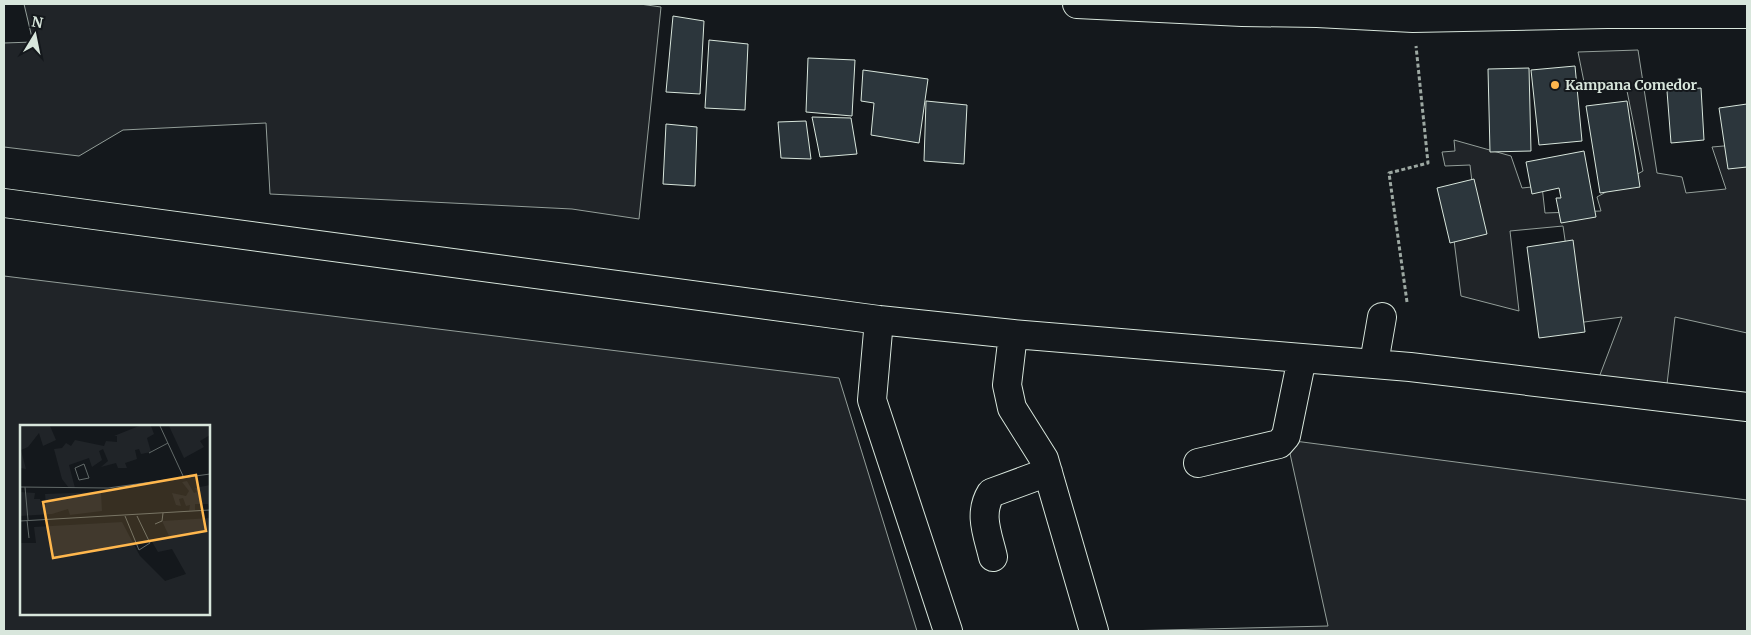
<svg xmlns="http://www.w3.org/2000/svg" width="1751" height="635" viewBox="0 0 1751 635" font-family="Merriweather,serif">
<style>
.green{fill:#202428;stroke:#939e99;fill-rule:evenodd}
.building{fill:#2c363c;stroke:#d8e6dc}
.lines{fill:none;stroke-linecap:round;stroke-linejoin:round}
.minor-casing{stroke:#d8e6dc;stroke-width:30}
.major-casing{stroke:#d8e6dc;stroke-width:30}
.path{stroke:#9da8a2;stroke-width:3;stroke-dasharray:4 2.5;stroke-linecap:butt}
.minor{stroke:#14181c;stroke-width:28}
.major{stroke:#14181c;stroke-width:28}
.poi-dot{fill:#ffb74d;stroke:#14181c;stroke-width:2}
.labels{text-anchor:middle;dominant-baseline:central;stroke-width:4;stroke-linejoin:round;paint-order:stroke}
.poi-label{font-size:14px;font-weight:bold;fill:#d8e6dc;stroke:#14181c;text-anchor:start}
.inset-road{fill:none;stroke:#626a69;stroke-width:1}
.view{fill:#ffb74d;fill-opacity:0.15;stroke:#ffb74d;stroke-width:2.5}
.inset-edge{fill:none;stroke:#d8e6dc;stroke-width:2.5}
</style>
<rect width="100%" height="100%" fill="#14181c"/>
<path class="green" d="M24,4H640L661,7L639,219L572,209L270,194L266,123L123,130L79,156L4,147V43L33,42Z
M1638,50L1657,173L1682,177L1686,193L1726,189L1712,147L1747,144V333L1675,317L1667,384L1598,380L1622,317L1577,323L1563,226L1510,231L1519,311L1461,296L1453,232L1477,225L1470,165L1445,166L1442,152L1455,151L1454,140L1511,156L1522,188L1542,186L1545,213L1601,211L1597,197L1643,171L1626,86L1585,87L1578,52Z
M4,276L839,378L917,631H4ZM209,426V614H21V426Z
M1287,440L1747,500V631H1122L1328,626Z"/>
<path class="building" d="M673,16L704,21L700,94L666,92Z
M709,40L748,44L745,110L705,108Z
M808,58L855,60L852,116L806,112Z
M1575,66L1582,141L1539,145L1531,70Z
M1529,68L1531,151L1490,152L1488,69Z
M863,70L928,79L919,143L871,135L874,103L861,101Z
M1701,88L1704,140L1671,143L1667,91Z
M926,101L967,105L964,164L924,161Z
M1627,101L1640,187L1600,193L1586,106Z
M1747,104V167L1728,169L1719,108Z
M812,117L851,118L857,154L820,157Z
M806,121L811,159L781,158L778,122Z
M666,124L697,127L695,186L663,184Z
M1584,151L1596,217L1561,223L1556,198H1561L1559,188L1532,194L1526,162Z
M1474,179L1487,234L1450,243L1437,188Z
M1573,240L1585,332L1539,338L1527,247Z"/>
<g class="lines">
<defs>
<path id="minor" d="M4,203L879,320L1013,334L1410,367L1747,407
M879,320L872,400L948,631
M1013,334L1007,385L1012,408L1044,459L1094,631
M1374,363L1382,317
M1198,463L1279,444L1286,436L1302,358
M993,557C988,535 978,514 991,493L1048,472"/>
<path id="major" d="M1077,4L1242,12L1317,13L1413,18L1607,14H1747"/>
</defs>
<use href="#minor" class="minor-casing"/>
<use href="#major" class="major-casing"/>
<path class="path" d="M1407,302L1389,173L1428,163L1416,46"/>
<use href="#minor" class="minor"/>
<use href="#major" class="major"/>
</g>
<circle class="poi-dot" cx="1555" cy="85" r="5"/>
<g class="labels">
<g class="poi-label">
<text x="1565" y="85">Kampana Comedor</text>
</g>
</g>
<g transform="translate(20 425)">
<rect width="190" height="190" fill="#14181c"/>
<path d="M0,1H30L36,15L23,21L19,8L8,22L1,25L6,44L0,43ZM119,1H131L134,9L127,13L131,27L121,29L119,24L115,25L117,34L105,38L107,43H98L96,38L81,42L88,36L83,24L79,26L82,35L72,42L69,33L49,40L55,63H49L42,54L34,24L42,23L46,18L51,21L55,15L84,21L86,16L97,17V11H94ZM149,1H190V10L180,16L184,22L164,33ZM167,56L174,68L177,67L175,63L190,60V85L188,79H175V85L169,86L170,80L166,81L163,73L159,74L161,81L156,80L152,68L166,71L169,66L162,57ZM0,67L15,68L14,74H20L22,81L26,80L25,69L81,67L82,86L50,90L48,84L32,89L0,91ZM190,93V189H0V118H16L14,102L102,97L120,131L145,156L166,149L152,124L138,127L131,115L149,111L142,96Z" fill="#202428"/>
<path class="inset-road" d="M140,1L164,53M129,28L148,18M64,39L69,53L59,55L55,43ZM0,62L88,63L190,49M5,62L8,95M105,91L119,125L130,118L117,91M7,95L9,113M0,96L190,85M135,99L142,96L143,88"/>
<path class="view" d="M176,50L186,106L33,133L23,77Z"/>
<rect width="190" height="190" class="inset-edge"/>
</g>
<rect width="1751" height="635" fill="none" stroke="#d8e6dc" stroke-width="10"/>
<g transform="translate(35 35) rotate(10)" stroke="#14181c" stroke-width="4" paint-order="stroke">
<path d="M0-4L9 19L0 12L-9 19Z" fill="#d8e6dc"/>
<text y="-8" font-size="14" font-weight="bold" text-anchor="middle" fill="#d8e6dc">N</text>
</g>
</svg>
